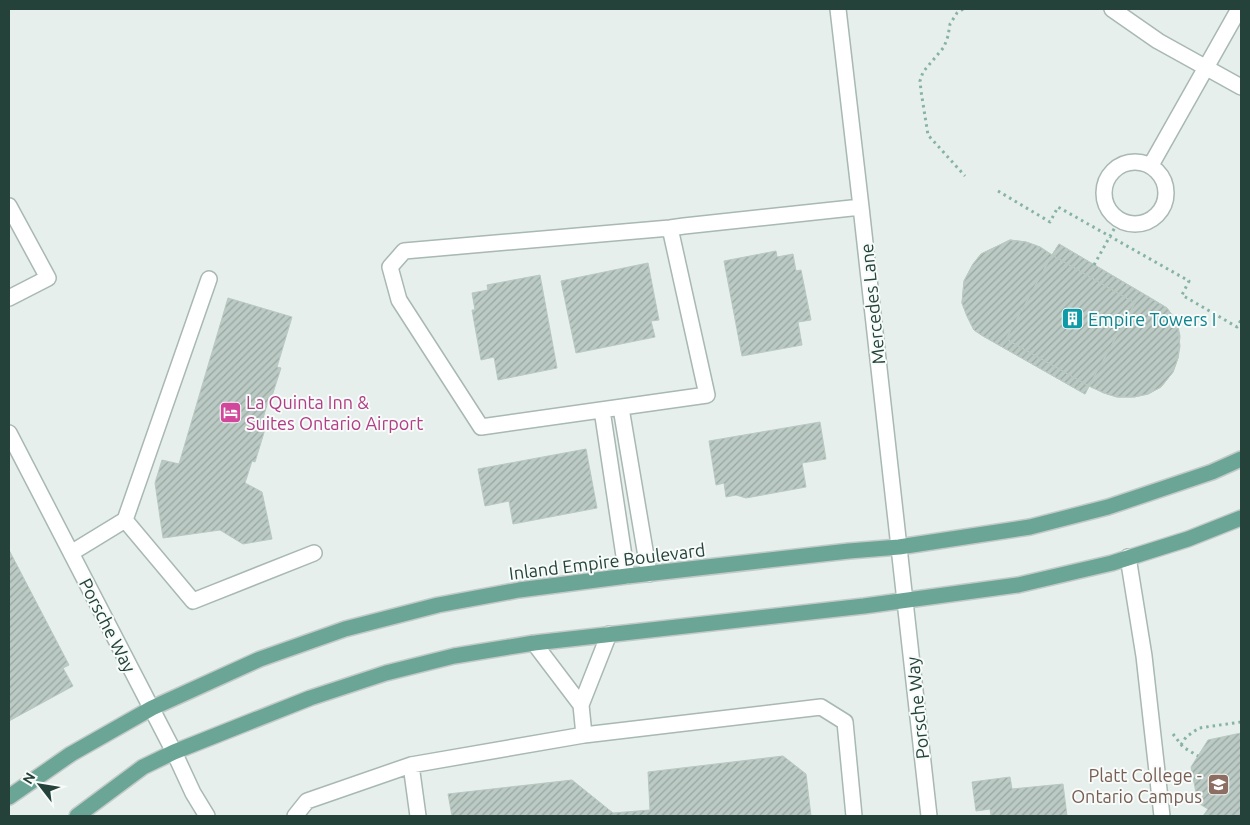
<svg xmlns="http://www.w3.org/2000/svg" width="1250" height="825" viewBox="0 0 1250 825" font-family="Ubuntu,sans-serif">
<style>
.building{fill:url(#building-hatch);stroke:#b8c9c2}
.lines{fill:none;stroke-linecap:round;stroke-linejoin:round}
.minor-casing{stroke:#a8b8b2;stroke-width:18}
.major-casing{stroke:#c2cac8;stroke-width:18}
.path{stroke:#86b3a5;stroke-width:3;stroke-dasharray:2.5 4;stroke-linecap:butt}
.minor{stroke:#fff;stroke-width:15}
.major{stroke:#6aa596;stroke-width:15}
.labels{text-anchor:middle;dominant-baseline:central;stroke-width:4;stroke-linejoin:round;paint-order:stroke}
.street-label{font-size:18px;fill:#24423a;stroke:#f7fbf9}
.culture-label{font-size:18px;fill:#0d838f;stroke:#f7fbf9;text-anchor:start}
.hotel-label{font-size:18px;fill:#b23c85;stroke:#f7fbf9;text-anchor:start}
.education-label{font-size:18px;fill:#785e54;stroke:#f7fbf9;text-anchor:end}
</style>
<defs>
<pattern id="building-hatch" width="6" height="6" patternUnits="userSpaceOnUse" patternTransform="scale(1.25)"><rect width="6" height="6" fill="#bbcac4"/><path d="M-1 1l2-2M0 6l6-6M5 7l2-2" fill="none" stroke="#98a6a0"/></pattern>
</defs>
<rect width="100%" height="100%" fill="#e6efeb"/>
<path class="building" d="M1010,240L1026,242L1040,247L1052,255L1059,244L1167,308L1177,322L1180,346L1178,358L1173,372L1161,387L1148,394L1134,397H1117L1104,393L1089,386L1085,394L983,336L974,330L967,316L962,303L964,281L973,264L981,254Z
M1010,240L1026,242L1040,247L1052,255L1006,339L1089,386L1085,394L983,336L974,330L967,316L962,303L964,281L973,264L981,254Z
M1059,244L1154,300L1167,308L1177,322L1180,336L1178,358L1173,372L1161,387L1148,394L1134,397H1117L1104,393L1089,386L1135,303L1052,255Z
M776,251L777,257L793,254L796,271L801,270L811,320L798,322L802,345L742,356L724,261Z
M1052,255L1135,303L1089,386L1006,339Z
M648,263L659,320L651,321L655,337L576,353L561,281Z
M540,275L557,368L498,380L494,357L481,360L472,310H475L472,293L488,290L487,285Z
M228,298L292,317L277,367L281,368L271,399L269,398L261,425L266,426L255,462L252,461L245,483L262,492L272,539L243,544L220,530L163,538L155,483L162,460L179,464Z
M820,422L826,459L802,463L806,487L746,498L736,495L726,497L724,483L716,485L709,441Z
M586,449L597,508L513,524L509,501L485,506L478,469Z
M9,550L69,665L63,668L73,686L9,721Z
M1241,733V816H1203L1208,809L1198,803L1191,767L1208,740Z
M783,756L806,774L811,816H452L448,794L572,780L613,813L650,810L648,772Z
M1010,777L1012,789L1063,784L1067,816H991L990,809L976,811L972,782Z"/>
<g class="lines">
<defs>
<path id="minor" d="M838,9L861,207L929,816
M1112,9L1158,41L1241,87
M1104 193a31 31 0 1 1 62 0a31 31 0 1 1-62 0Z
M1151,165L1239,9
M9,206L48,278L9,298
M670,228L707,395L481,427L399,300L390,267L404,251L670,228L684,226L861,207
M621,408L649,574
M602,410L627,576
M9,433L174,752L193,793L207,816
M125,520L193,601L314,553
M71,553L125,520L209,279
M1128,557L1144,656L1162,816
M534,643L581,705
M584,735L581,705L609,634
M411,765L418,816
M295,816L307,801L411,765L584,735L821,707L845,722L854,816"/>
<path id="major" d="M9,797L71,754L152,708L260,659L345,629L438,605L519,590L627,576L849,551L899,547L1030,527L1108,507L1212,472L1241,459
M77,816L143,767L174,752L310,698L386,673L454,656L534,643L864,606L1018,585L1112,563L1188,539L1241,518"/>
</defs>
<use href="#minor" class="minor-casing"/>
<use href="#major" class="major-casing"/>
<path class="path" d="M963,9L957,13L950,24L948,36L944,47L923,72L920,81L921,91L928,135L965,176
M998,191L1050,222L1058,207L1189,281L1182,295L1237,327L1241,320
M1094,265L1119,220
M1173,734L1183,747L1198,756
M1181,745L1186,737L1199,728L1241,722"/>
<use href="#minor" class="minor"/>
<use href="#major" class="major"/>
</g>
<defs>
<symbol id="building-square" viewBox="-11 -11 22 22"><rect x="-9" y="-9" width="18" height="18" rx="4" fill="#0f9aa8" stroke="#f7fbf9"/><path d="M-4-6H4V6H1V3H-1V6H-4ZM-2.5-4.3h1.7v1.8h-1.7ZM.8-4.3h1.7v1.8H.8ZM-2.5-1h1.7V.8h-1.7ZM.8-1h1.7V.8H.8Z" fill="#fff"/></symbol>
<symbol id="hotel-square" viewBox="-11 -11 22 22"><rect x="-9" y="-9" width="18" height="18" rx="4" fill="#d1479c" stroke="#f7fbf9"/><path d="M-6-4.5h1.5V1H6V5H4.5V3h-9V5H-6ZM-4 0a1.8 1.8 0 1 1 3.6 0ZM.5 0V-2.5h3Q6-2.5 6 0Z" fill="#fff"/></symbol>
<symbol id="university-square" viewBox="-11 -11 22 22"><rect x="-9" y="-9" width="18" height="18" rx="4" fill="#8d6e63" stroke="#f7fbf9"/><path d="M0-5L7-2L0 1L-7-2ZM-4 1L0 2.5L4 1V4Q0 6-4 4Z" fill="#fff"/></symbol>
</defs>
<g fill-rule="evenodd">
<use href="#building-square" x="1060" y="306" width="25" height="25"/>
<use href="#hotel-square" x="218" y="400" width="25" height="25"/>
<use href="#university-square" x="1206" y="772" width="25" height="25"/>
</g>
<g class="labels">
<g class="street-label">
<text transform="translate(872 304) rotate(-96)">Mercedes Lane</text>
<text transform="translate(607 561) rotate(-7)">Inland Empire Boulevard</text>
<text transform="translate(108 625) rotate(63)">Porsche Way</text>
<text transform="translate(917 708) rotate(-96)">Porsche Way</text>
</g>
<g class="culture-label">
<text x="1088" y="319">Empire Towers I</text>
</g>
<g class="hotel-label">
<text x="246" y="402">La Quinta Inn &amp;<tspan x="246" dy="21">Suites Ontario Airport</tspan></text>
</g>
<g class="education-label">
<text x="1202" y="775">Platt College -<tspan x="1202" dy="21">Ontario Campus</tspan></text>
</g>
</g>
<rect width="1250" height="825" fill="none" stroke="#24423a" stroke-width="20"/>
<g transform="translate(40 785) rotate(301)" stroke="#f7fbf9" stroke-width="4" paint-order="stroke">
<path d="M0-4L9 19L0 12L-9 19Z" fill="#24423a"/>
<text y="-8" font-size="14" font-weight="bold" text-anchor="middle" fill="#24423a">N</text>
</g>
</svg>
